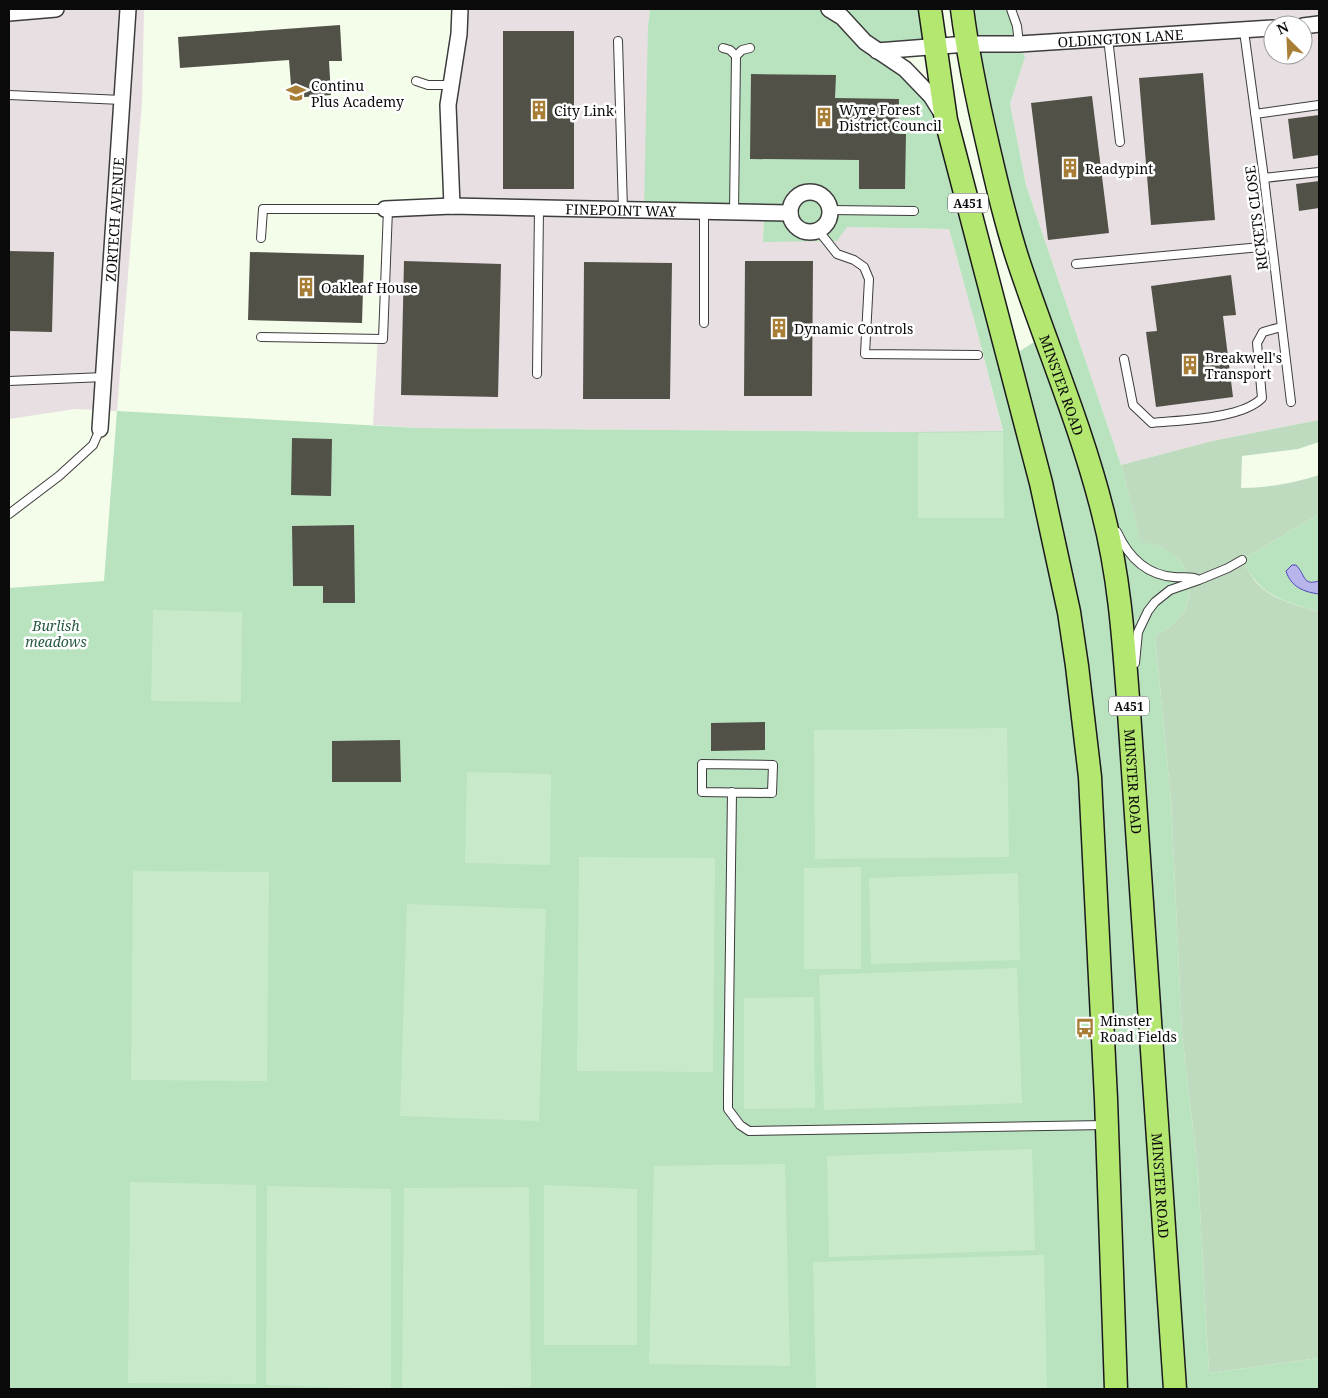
<svg xmlns="http://www.w3.org/2000/svg" width="1328" height="1398" viewBox="0 0 1328 1398" font-family="'Noto Serif',serif">
<style>
.industrial{fill:#e8dfe3;fill-rule:evenodd}
.green{fill:#b9e2bf}
.cemetery{fill:#bfdbbf}
.pitch{fill:#c9eaca}
.water{fill:#b8b5ed;stroke:#4e45bb}
.building{fill:#515148}
.lines{fill:none;stroke-linecap:round;stroke-linejoin:round}
.service-casing{stroke:#3d3d3d;stroke-width:10}
.minor-casing{stroke:#3d3d3d;stroke-width:18}
.primary-casing{stroke:#1b1b1b;stroke-width:25}
.service{stroke:#fff;stroke-width:8}
.minor{stroke:#fff;stroke-width:15}
.primary{stroke:#b3e76f;stroke-width:22}
.labels{text-anchor:middle;dominant-baseline:central;stroke-width:5;stroke-linejoin:round;paint-order:stroke}
.shield{fill:#fff;stroke:#545454;stroke-width:1}
.shield-label{font-size:12px;font-weight:bold;fill:#0a0a0a}
.street-label{font-size:14px;fill:#0a0a0a;stroke:#fff}
.poi-label{font-size:14px;fill:#0a0a0a;stroke:#fff;text-anchor:start}
.park-label{font-size:14px;font-style:italic;fill:#24593d;stroke:#fff}
</style>
<rect width="100%" height="100%" fill="#f4fcea"/>
<path class="industrial" d="M56,9H144L142,102L117,411L75,409L9,419V13Z
M460,9H650L648,25L764,212L763,242L847,227L949,229L976,327L1003,432H907L418,428L373,425L385,209L451,206L450,170Z
M1011,9H1319V420L1212,441L1121,465L1026,185L1010,104L1025,57L1019,44ZM1273,25H1303V55H1273Z"/>
<path class="green" d="M650,9H829L842,17L851,9H930L935,46L878,51L931,96L1009,358L1045,335L962,9H1011L1019,44L1025,57L1010,104L1026,185L1121,465L1141,541C1177,545 1204,579 1182,614C1176,624 1165,630 1155,636L1171,800L1182,1034L1198,1172L1209,1373L1319,1358V1389H9V588L104,581L117,411L418,428L907,432L1003,431L976,327L949,229L847,227L837,241L763,242L764,213L644,210L648,25Z
M1319,514V612C1297,605 1271,600 1255,580C1250,574 1246,567 1242,560Z"/>
<path class="cemetery" d="M1319,420V442L1298,449L1242,456L1241,488C1265,488 1296,483 1319,475V514L1242,560C1246,567 1250,574 1255,581C1271,600 1297,605 1319,612V1358L1209,1373L1198,1172L1182,1034L1171,800L1155,636C1165,630 1176,624 1182,614C1204,580 1177,544 1141,542L1121,465L1212,441Z"/>
<path class="pitch" d="M1003,432L1004,518H918V433Z
M153,610L242,612L241,702L151,701Z
M1007,728L1009,857L815,859L814,730Z
M467,772L551,774L550,865L465,863Z
M579,857L715,858L713,1072L577,1071Z
M861,867V969H804V868Z
M133,871L269,872L267,1081L131,1080Z
M1018,873L1020,960L871,964L869,878Z
M407,904L546,909L539,1121L400,1116Z
M1017,968L1022,1103L824,1110L819,975Z
M814,997L815,1108L744,1109V998Z
M1032,1149L1035,1250L829,1257L827,1156Z
M785,1164L790,1366L649,1364L654,1166Z
M130,1182L256,1185V1384L128,1383Z
M544,1185L637,1189V1345H544Z
M267,1186L391,1189V1389L266,1385Z
M529,1187L531,1387L469,1389H402L404,1188Z
M1044,1255L1047,1389H816L813,1262Z"/>
<path class="water" d="M1292,565H1296C1306,575 1302,586 1319,581V594C1304,592 1291,587 1286,571Z"/>
<path class="building" d="M340,25L342,61H329L331,95L292,98L289,60L180,68L178,37Z
M503,31H574V189H503Z
M1203,73L1215,220L1151,225L1139,78Z
M751,74L836,75L835,98L899,99L898,134H906L905,189H859V160L750,159Z
M1092,96L1109,233L1048,240L1031,103Z
M1319,115V155L1293,159L1288,119Z
M1319,181V208L1299,211L1296,184Z
M9,251L54,252L52,332L9,331Z
M250,252L364,255L362,323L248,320Z
M404,261L501,264L498,397L401,395Z
M745,261H813L812,396H744Z
M584,262L672,263L670,399H583Z
M1231,275L1236,315L1223,316L1233,397L1156,407L1146,332L1157,331L1151,286Z
M292,438L332,439L331,496L291,495Z
M354,525L355,603H323V586H293L292,526Z
M765,722V750L711,751V723Z
M400,740L401,782H332V741Z"/>
<g class="lines">
<defs>
<path id="service" d="M1011,9L1017,26L1019,44
M1244,31L1264,178L1291,402
M1108,38L1120,142
M618,41L623,210
M723,48L730,50L736,56L742,50L750,48
M416,81L428,85H451
M9,95L122,100
M1255,114L1319,105
M1264,178L1319,172
M829,210L914,211
M704,211V323
M734,212L736,56
M818,230L837,254L854,260L864,267L869,279L865,354L978,355
M261,238L263,209H385
M1076,264L1272,246
M261,337L383,339L388,209
M1124,359L1133,405L1152,423C1181,420 1242,419 1262,398L1257,343L1263,332L1281,327
M537,374L539,208
M9,381L104,377
M9,514L59,476L93,445L100,429
M1117,532C1128,556 1146,575 1174,577C1181,578 1191,576 1197,579
M1135,663L1138,632L1148,611L1155,602L1170,590L1199,580L1228,568L1242,560
M702,764L773,765L772,793L702,792Z
M732,792L728,1095V1109L740,1125L749,1131L1105,1125"/>
<g id="minor">
<path d="M829,9L842,17L865,42L905,69L931,96L941,112"/>
<path d="M9,13L56,9"/>
<path d="M1303,26L1319,24"/>
<path id="s1" d="M877,51L967,44H1019L1273,28"/>
<circle cx="810" cy="212" r="20"/>
<path d="M452,206L448,105L459,34L460,9"/>
<path id="s2" d="M385,209L452,206L790,213"/>
<path id="s3" d="M100,429L128,9"/>
</g>
<g id="primary">
<path d="M930,9L946,120L1041,483L1069,612L1077,666L1090,777L1106,1099L1116,1389"/>
<path id="s4" d="M962,9C968,56 978,103 989,150C998,189 1007,228 1020,266C1048,349 1082,429 1103,513C1120,578 1124,645 1129,712L1175,1389"/>
</g>
</defs>
<use href="#service" class="service-casing"/>
<use href="#minor" class="minor-casing"/>
<use href="#primary" class="primary-casing"/>
<use href="#service" class="service"/>
<use href="#minor" class="minor"/>
<use href="#primary" class="primary"/>
</g>
<defs>
<symbol id="school-bare" viewBox="-9 -9 18 18"><path d="M0-5L7-2L0 1L-7-2ZM-4 1L0 2.5L4 1V4Q0 6-4 4Z" fill="#a87d35" stroke="#fff" stroke-width="2.5" paint-order="stroke"/></symbol>
<symbol id="building-bare" viewBox="-9 -9 18 18"><path d="M-4-6H4V6H1V3H-1V6H-4ZM-2.5-4.3h1.7v1.8h-1.7ZM.8-4.3h1.7v1.8H.8ZM-2.5-1h1.7V.8h-1.7ZM.8-1h1.7V.8H.8Z" fill="#a87d35" stroke="#fff" stroke-width="2.5" paint-order="stroke"/></symbol>
<symbol id="bus-bare" viewBox="-9 -9 18 18"><path d="M-5-6H5V4H4V6H2V4H-2V6H-4V4H-5ZM-3.5-4V0h7V-4ZM-3.5 1.2v1.5H-2V1.2ZM2 1.2v1.5H3.5V1.2Z" fill="#a87d35" stroke="#fff" stroke-width="2.5" paint-order="stroke"/></symbol>
</defs>
<g fill-rule="evenodd">
<use href="#school-bare" x="282" y="79" width="28" height="28"/>
<use href="#building-bare" x="525" y="96" width="28" height="28"/>
<use href="#building-bare" x="810" y="103" width="28" height="28"/>
<use href="#building-bare" x="1056" y="154" width="28" height="28"/>
<use href="#building-bare" x="292" y="273" width="28" height="28"/>
<use href="#building-bare" x="765" y="314" width="28" height="28"/>
<use href="#building-bare" x="1176" y="351" width="28" height="28"/>
<use href="#bus-bare" x="1071" y="1014" width="28" height="28"/>
</g>
<g class="labels">
<g class="shield">
<rect x="948" y="193.5" width="40" height="19" rx="4"/>
<rect x="1109" y="696.5" width="40" height="19" rx="4"/>
</g>
<g class="shield-label">
<text x="968" y="203">A451</text>
<text x="1129" y="706">A451</text>
</g>
<g class="street-label">
<text stroke="none"><textPath href="#s1" startOffset="244">OLDINGTON LANE</textPath></text>
<text stroke="none"><textPath href="#s2" startOffset="236">FINEPOINT WAY</textPath></text>
<text transform="translate(1256 218) rotate(-97)">RICKETS CLOSE</text>
<text stroke="none"><textPath href="#s3" startOffset="210">ZORTECH AVENUE</textPath></text>
<text stroke="none"><textPath href="#s4" startOffset="390">MINSTER ROAD</textPath></text>
<text stroke="none"><textPath href="#s4" startOffset="795">MINSTER ROAD</textPath></text>
<text stroke="none"><textPath href="#s4" startOffset="1200">MINSTER ROAD</textPath></text>
</g>
<g class="poi-label">
<text x="311" y="85">Continu<tspan x="311" dy="16">Plus Academy</tspan></text>
<text x="839" y="109">Wyre Forest<tspan x="839" dy="16">District Council</tspan></text>
<text x="554" y="110">City Link</text>
<text x="1085" y="168">Readypint</text>
<text x="321" y="287">Oakleaf House</text>
<text x="794" y="328">Dynamic Controls</text>
<text x="1205" y="357">Breakwell's<tspan x="1205" dy="16">Transport</tspan></text>
<text x="1100" y="1020">Minster<tspan x="1100" dy="16">Road Fields</tspan></text>
</g>
<g class="park-label">
<text x="56" y="625">Burlish<tspan x="56" dy="16">meadows</tspan></text>
</g>
</g>
<rect width="1328" height="1398" fill="none" stroke="#0a0a0a" stroke-width="20"/>
<g transform="translate(1288 40) rotate(336)"><circle r="24" fill="#ffffff" stroke="#9d9d9d"/>
<path d="M0-4L9 19L0 12L-9 19Z" fill="#a87d35"/>
<text y="-8" font-size="14" font-weight="bold" text-anchor="middle" fill="#0a0a0a">N</text>
</g>
</svg>
